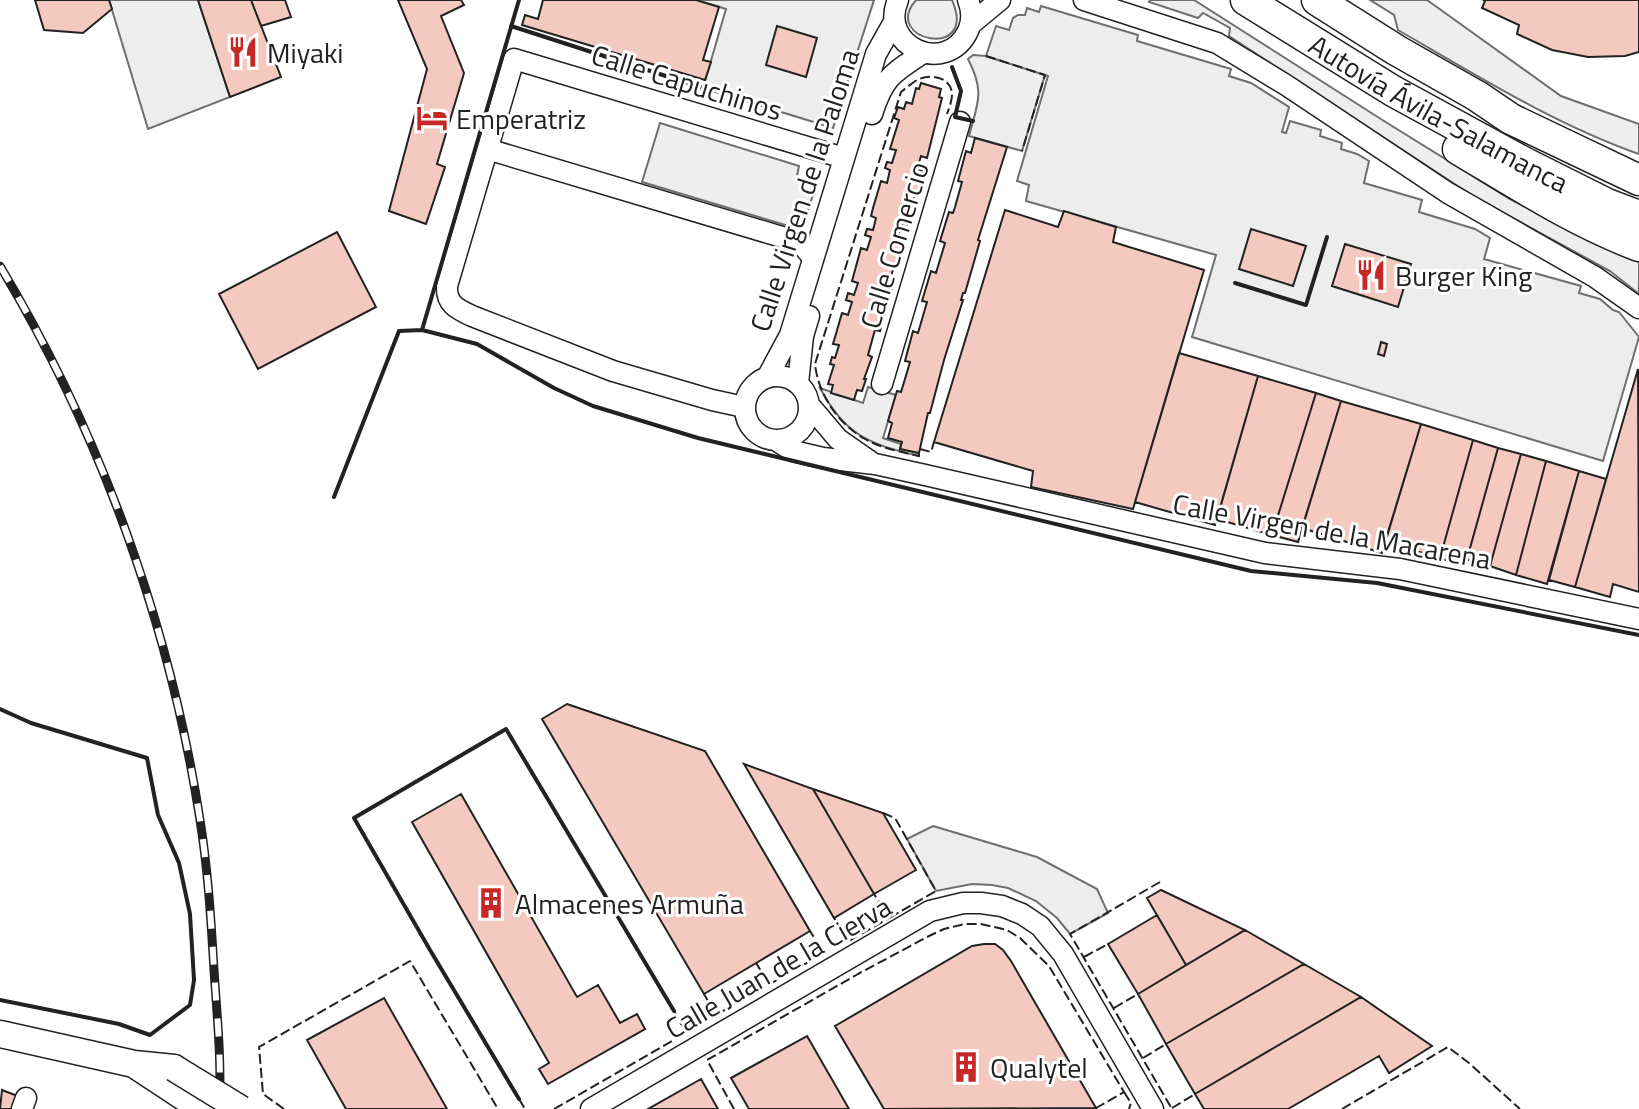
<svg xmlns="http://www.w3.org/2000/svg" width="1639" height="1109" viewBox="0 0 1639 1109" font-family="'Titillium Web',sans-serif">
<style>
.green{fill:#eee;stroke:#6f6f6f;stroke-width:2}
.parking{fill:#ededed;stroke:#6f6f6f;stroke-width:2}
.building{fill:#f3c9c0;stroke:#222;stroke-width:2}
.lines{fill:none;stroke-linecap:round;stroke-linejoin:round}
.minor-casing{stroke:#222;stroke-width:23}
.major-casing{stroke:#222;stroke-width:29}
.highway-casing{stroke:#222;stroke-width:33}
.minor{stroke:#fff;stroke-width:20}
.major{stroke:#fff;stroke-width:26}
.highway{stroke:#fff;stroke-width:30}
.rail-casing{stroke:#222;stroke-width:9}
.rail{stroke:#fff;stroke-width:6;stroke-dasharray:18;stroke-linecap:butt}
.major-bridge-casing{stroke:#222;stroke-width:29;stroke-linecap:butt}
.major-bridge{stroke:#fff;stroke-width:26}
.fence{stroke:#222;stroke-width:2;stroke-dasharray:10 4;stroke-linecap:butt}
.wall{stroke:#222;stroke-width:4}
.labels{text-anchor:middle;dominant-baseline:central;stroke-width:6;stroke-linejoin:round;paint-order:stroke}
.poi-label{font-size:28px;fill:#222;stroke:#fff;text-anchor:start}
.street-label{font-size:28px;fill:#222;stroke:#fff}
</style>
<rect width="100%" height="100%" fill="#fff"/>
<path class="green" d="M916,0H952C979,61 880,41 916,0Z
M1150,0H1194L1384,121L1510,199L1639,262V294L1610,271L1476,198L1229,36L1230,28L1203,13L1198,18L1149,2Z
M1370,0H1427L1561,96L1639,124V154C1554,124 1476,75 1398,30L1394,15Z
M973,55L986,56L1045,75L1022,151L969,136C978,102 985,92 968,59Z
M660,123L799,166L797,176L817,182L802,230L642,182Z
M868,387L896,395L883,438L901,444L900,449L919,453V456C868,444 845,435 820,388L863,403Z"/>
<path class="parking" d="M109,0H198L230,97L148,129Z
M696,0H874L833,128L703,88L726,9Z
M1041,6L1138,35L1137,41L1231,69L1229,76L1251,83L1289,107L1282,132L1286,133L1290,121L1321,130L1320,136L1342,143L1341,149L1357,154L1369,161L1364,183L1422,200L1419,212L1475,229L1490,238L1484,259L1581,286L1579,293L1600,299L1613,310L1619,312L1639,337L1603,461L1192,337L1216,255L1026,201L1029,185L1017,181L1048,76L986,56L996,26L1009,30L1013,18L1018,15H1025L1027,8L1039,12Z
M933,826L1037,857L1097,889L1108,913L1070,934L1057,918L1036,901L1008,888L992,885L972,884L936,891L907,839Z"/>
<path class="building" d="M35,0H109L112,9L83,33L44,30Z
M198,0H251L281,77L230,97Z
M251,0H285L291,17L261,26Z
M398,0H461L464,5L441,16L464,73L437,164L445,167L426,224L389,211L427,69Z
M543,0H696L719,7L703,60L711,62L705,80L522,25L525,15L538,19Z
M1483,0H1639V52L1625,56L1588,57L1552,50L1517,34L1519,25L1482,8L1485,1Z
M777,26L817,38L806,77L766,65Z
M921,83L941,89L939,97L942,98L927,158L921,156L917,169L925,171L919,195L915,194L907,225L902,223L898,236L905,238L900,264L895,263L887,289L892,290L883,313H885L880,331L875,330L868,355L872,357L864,379H866L862,391L857,390L854,400L831,393L833,385L828,384L834,365L830,364L832,357L835,358L839,345L833,344L842,313L848,315L852,302L846,300L848,293L854,295L858,283L852,281L861,248L867,250L871,237L865,235L867,229L873,230L876,218L871,216L873,208L881,181L887,183L890,170L885,168L887,162L892,163L896,150L890,149L899,120L894,118L898,107L904,109L906,102L912,104L916,88L919,89Z
M975,138L1007,147L978,240L980,241L965,293H963L961,300H963L944,360L930,413H928L919,453L900,449L902,442L888,438L892,423L888,421L897,391L901,392L908,369L910,362L905,361L913,331L918,333L925,309L927,302L922,301L931,271L936,273L945,243L940,241L949,212L953,213L955,207L962,182L958,181L966,151L971,153Z
M1005,210L1058,227L1064,211L1116,227L1113,242L1204,270L1133,509L1031,487L1033,471L934,442Z
M1251,229L1306,246L1293,286L1239,269Z
M337,232L376,307L258,369L219,294Z
M1345,244L1411,264L1398,307L1332,286Z
M1381,342L1387,344L1384,356L1378,354Z
M1179,353L1258,376L1215,525L1135,502Z
M1638,369L1639,592L1613,584L1610,597L1575,587Z
M1258,376L1316,393L1272,535L1217,519Z
M1316,393L1341,401L1298,542L1272,535Z
M1341,401L1421,424L1382,553L1302,528Z
M1421,424L1473,440L1440,558L1385,542Z
M1473,440L1498,448L1465,566L1440,558Z
M1498,448L1521,454L1490,566L1467,559Z
M1521,454L1546,461L1516,575L1490,566Z
M1546,461L1579,471L1547,584L1516,575Z
M1579,471L1606,479L1575,587L1549,580Z
M567,704L705,751L810,931L704,994L542,719Z
M744,764L813,789L874,894L834,918Z
M813,789L883,813L916,870L874,894Z
M461,794L577,997L598,985L620,1023L637,1014L645,1029L548,1084L539,1069L549,1063L412,822Z
M1161,890L1245,930L1186,965L1147,898Z
M1157,915L1186,965L1138,994L1108,944Z
M1245,930L1304,964L1166,1044L1138,994Z
M984,944H995L1003,950L1011,961L1096,1108L884,1109L835,1026L972,946Z
M1304,964L1361,997L1195,1094L1166,1044Z
M1361,997L1432,1046L1389,1073L1379,1056L1288,1109H1204L1195,1094Z
M384,998L447,1109H346L307,1040Z
M807,1036L849,1109H749L731,1078Z
M701,1079L718,1109H648Z
M2,1090L23,1098L18,1109H0Z"/>
<g class="lines">
<defs>
<path id="minor" d="M898,0C878,46 946,77 968,31C973,20 972,10 968,0
M1084,0L1217,43L1286,85L1448,193L1595,277L1639,308
M971,24L1000,0
M872,114C884,76 892,74 923,53
M487,149L792,240L804,247L813,258
M745 408a32 32 0 1 1 64 0a32 32 0 1 1-64 0Z
M768,376L790,335L876,54L894,22
M798,383L803,336L809,316
M882,384L960,122
M810,406L838,439L871,462
M744,407L712,400L613,371L472,316C457,309 446,304 447,286L514,59L844,158
M777,441L793,451L823,458L875,464L925,475L1265,553L1400,569L1639,619
M22,1109L26,1098
M591,1109L930,911L963,903H981L1002,906L1022,914L1040,926L1063,954L1153,1109"/>
<path id="major" d="M0,1034L134,1064L174,1068
M138,1067L202,1109"/>
<g id="highway">
<path id="s1" d="M1246,0L1393,91L1525,163L1607,204L1639,216"/>
<path d="M1317,0L1396,50L1477,96L1511,119L1639,180"/>
<path d="M1458,149C1517,184 1575,222 1639,246"/>
</g>
</defs>
<use href="#minor" class="minor-casing"/>
<use href="#major" class="major-casing"/>
<use href="#highway" class="highway-casing"/>
<use href="#minor" class="minor"/>
<use href="#major" class="major"/>
<use href="#highway" class="highway"/>
<defs>
<path id="rail" d="M0,266C101,435 170,625 200,820C208,870 211,920 214,970C217,1016 222,1063 219,1109"/>
</defs>
<use href="#rail" class="rail-casing"/>
<use href="#rail" class="rail"/>
<defs>
<path id="major-bridge" d="M174,1068L241,1109"/>
</defs>
<use href="#major-bridge" class="major-bridge-casing"/>
<use href="#major-bridge" class="major-bridge"/>
<path class="fence" d="M986,56L1045,75L1022,151
M920,449L931,452L934,442
M919,453V456C901,452 881,448 865,439C838,424 818,394 815,364L901,92C906,88 912,83 917,80C931,73 952,77 952,95C952,101 949,108 947,114
M883,813L895,818L936,891L889,918
M1160,882L1070,934L1172,1109
M834,918L849,941L889,918L874,894
M1084,957L1108,944
M756,963L770,985
M704,994L716,1015L824,953L810,931
M1114,1008L1138,994
M1143,1058L1166,1044
M1124,1092L1131,1103L1129,1109
M519,1099L525,1109
M1172,1108L1195,1094
M284,1109L263,1094L259,1047L410,961L498,1109
M554,1109L686,1033L674,1011
M734,1109L707,1060L858,974L929,936L944,929L965,924H981L1007,930L1020,938L1049,966L1124,1092L1096,1108
M1342,1109L1448,1047L1469,1063L1520,1109"/>
<path class="wall" d="M511,26L703,88
M952,67L961,91L955,117L973,121
M1235,283L1306,305L1327,237
M422,330L519,0
M334,497L399,331L422,330L477,344L554,388L593,406L698,438L1251,571L1377,583L1639,635
M0,709L31,723L147,758L158,815L179,863L190,914L194,980L190,1005L150,1035L119,1024L0,1000
M519,1099L430,950L354,818L506,729L674,1011"/>
</g>
<defs>
<symbol id="restaurant-bare" viewBox="-9 -9 18 18"><path d="M-5-6h1v4h1v-4h1v4h1v-4h1v5L-1.5 .5V6h-2V.5L-5-1ZM5-6V6H3V1.5H1.5Q1.5-4 5-6Z" fill="#c62828" stroke="#fff" stroke-width="2.5" paint-order="stroke"/></symbol>
<symbol id="hotel-bare" viewBox="-9 -9 18 18"><path d="M-6-4.5h1.5V1H6V5H4.5V3h-9V5H-6ZM-4 0a1.8 1.8 0 1 1 3.6 0ZM.5 0V-2.5h3Q6-2.5 6 0Z" fill="#c62828" stroke="#fff" stroke-width="2.5" paint-order="stroke"/></symbol>
<symbol id="building-bare" viewBox="-9 -9 18 18"><path d="M-4-6H4V6H1V3H-1V6H-4ZM-2.5-4.3h1.7v1.8h-1.7ZM.8-4.3h1.7v1.8H.8ZM-2.5-1h1.7V.8h-1.7ZM.8-1h1.7V.8H.8Z" fill="#c62828" stroke="#fff" stroke-width="2.5" paint-order="stroke"/></symbol>
</defs>
<g fill-rule="evenodd">
<use href="#restaurant-bare" x="221" y="30" width="44" height="44"/>
<use href="#hotel-bare" x="410" y="96" width="44" height="44"/>
<use href="#restaurant-bare" x="1349" y="253" width="44" height="44"/>
<use href="#building-bare" x="469" y="881" width="44" height="44"/>
<use href="#building-bare" x="944" y="1045" width="44" height="44"/>
</g>
<g class="labels">
<g class="poi-label">
<text x="267" y="52">Miyaki</text>
<text x="456" y="118">Emperatriz</text>
<text x="1395" y="275">Burger King</text>
<text x="515" y="903">Almacenes Armuña</text>
<text x="990" y="1067">Qualytel</text>
</g>
<g class="street-label">
<text transform="translate(687 82) rotate(17)">Calle Capuchinos</text>
<text stroke="none"><textPath href="#s1" startOffset="224">Autovía Ávila-Salamanca</textPath></text>
<text transform="translate(804 190) rotate(-72)">Calle Virgen de la Paloma</text>
<text transform="translate(894 245) rotate(-73)">Calle Comercio</text>
<text transform="translate(1332 531) rotate(10)">Calle Virgen de la Macarena</text>
<text transform="translate(778 967) rotate(-30)">Calle Juan de la Cierva</text>
</g>
</g>
</svg>
